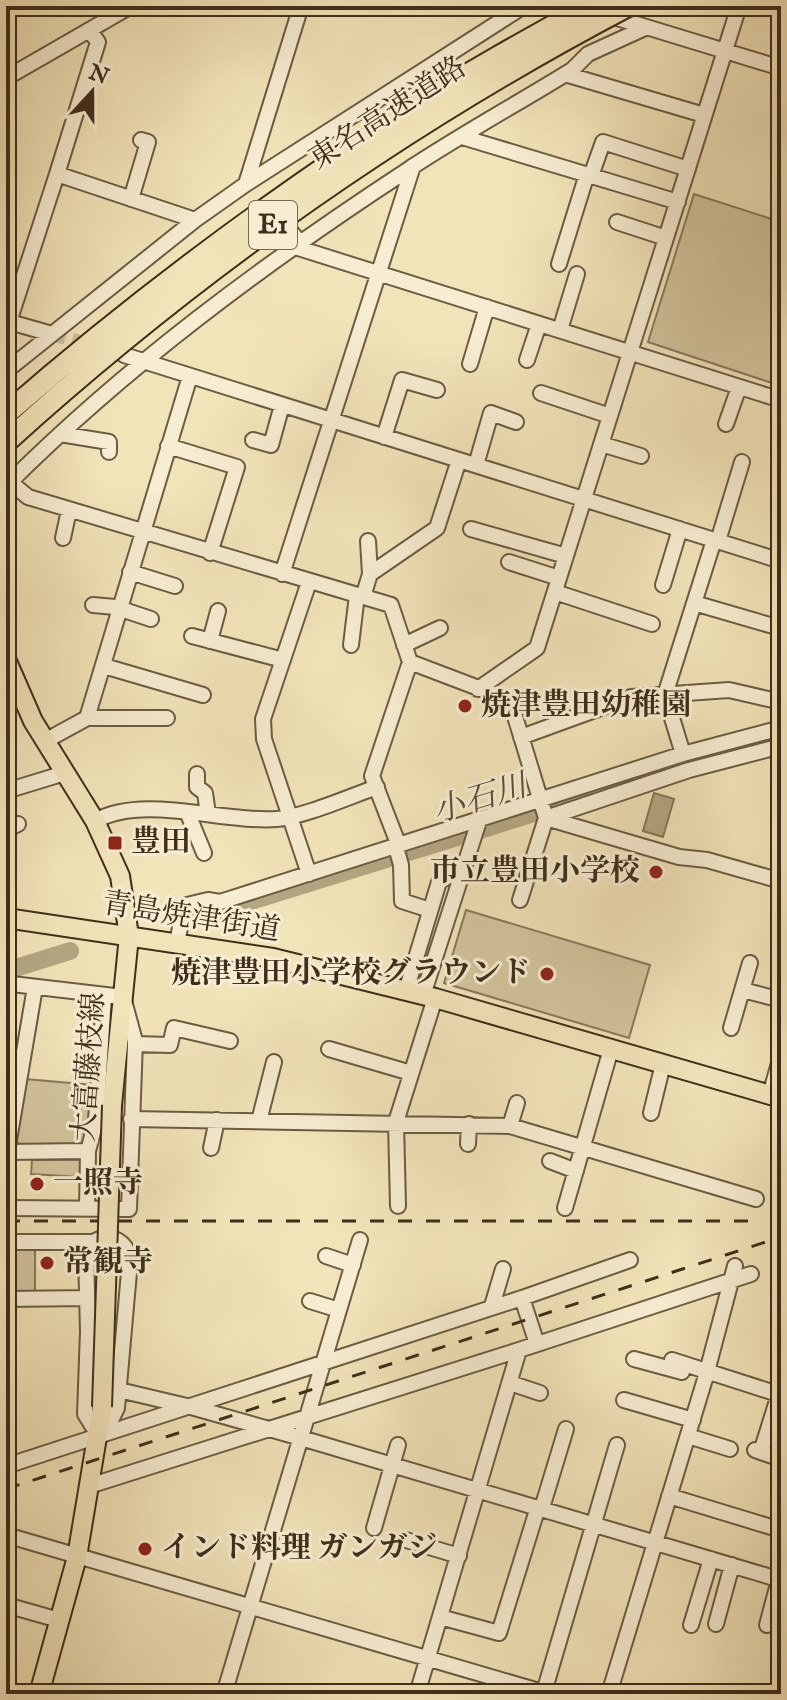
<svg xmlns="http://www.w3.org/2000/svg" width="787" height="1700" viewBox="0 0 787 1700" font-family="'IM FELL English','Noto Serif JP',serif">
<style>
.green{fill:#d3c59e;stroke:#887a5c;stroke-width:2}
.water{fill:#b5a683;stroke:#857659;stroke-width:2}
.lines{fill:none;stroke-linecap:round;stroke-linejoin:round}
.river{stroke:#b5a683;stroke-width:18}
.minor-tunnel{stroke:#cec099;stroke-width:14;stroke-dasharray:14 7;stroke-linecap:butt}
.minor-casing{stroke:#6b5c42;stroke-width:18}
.major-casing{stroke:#3e2e1b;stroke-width:22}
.minor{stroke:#f7edd2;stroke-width:14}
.major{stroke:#f2e4b9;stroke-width:18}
.rail{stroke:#3e2e1b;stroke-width:3;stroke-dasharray:14 14;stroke-linecap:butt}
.major-bridge-casing{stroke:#3e2e1b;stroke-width:22;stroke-linecap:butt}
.highway-bridge-casing{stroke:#3e2e1b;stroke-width:24;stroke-linecap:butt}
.major-bridge{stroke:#f2e4b9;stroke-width:18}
.highway-bridge{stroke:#f2e4b9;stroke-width:20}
.poi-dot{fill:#8f2418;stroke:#f7edd2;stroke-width:3}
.labels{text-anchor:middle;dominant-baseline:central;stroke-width:6;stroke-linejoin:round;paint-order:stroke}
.shield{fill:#f7edd2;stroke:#766752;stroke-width:2}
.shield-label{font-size:28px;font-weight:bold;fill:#3e2e1b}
.street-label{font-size:30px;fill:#3e2e1b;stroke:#f7edd2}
.poi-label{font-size:30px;font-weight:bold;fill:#3e2e1b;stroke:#f7edd2;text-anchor:start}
.water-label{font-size:32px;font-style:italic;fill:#5c4c35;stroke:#f7edd2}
</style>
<rect width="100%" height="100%" fill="#f2e4b9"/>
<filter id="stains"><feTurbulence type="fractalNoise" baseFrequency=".0025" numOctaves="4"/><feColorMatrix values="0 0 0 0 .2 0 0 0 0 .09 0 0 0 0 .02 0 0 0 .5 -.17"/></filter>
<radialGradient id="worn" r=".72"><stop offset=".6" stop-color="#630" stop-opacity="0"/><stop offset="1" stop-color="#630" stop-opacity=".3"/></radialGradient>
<path class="green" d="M694,194L781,222V386L648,342Z
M466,910L650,965L629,1038L444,983Z
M25,1079L93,1085L92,1117L82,1145L19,1144L16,1140Z
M32,1160H79L82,1163L80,1177L31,1174Z
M6,1248H35V1292L6,1291Z"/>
<path class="water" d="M654,793L674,799L663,837L643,831Z"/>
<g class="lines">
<path class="river" d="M695,762L769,740L781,739
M196,918L618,787
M6,971L70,951"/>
<path class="minor-tunnel" d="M52,334L94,346"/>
<defs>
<path id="minor" d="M607,15L781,68
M565,74L704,115
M6,78L131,6
M462,137L678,202
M57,174L98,42L90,31
M591,176L603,142L688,169
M246,184L301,6
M131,199L148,142L141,140
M617,222L666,238
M289,229L300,243
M295,247L781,400
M559,264L587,174
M6,321L52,334
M9,322L57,174L195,220
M560,330L577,274
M124,355L781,561
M527,360L539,324
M470,364L487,307
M6,371L195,220L246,184L524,6
M541,393L610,416
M726,424L739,387
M60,434L109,442V452
M384,437L402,380L437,390
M253,440L271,445L282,405
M601,444L641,456
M168,446L237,467L210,553
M476,465L491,413L516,422
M10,482L28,497L391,605L410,662L510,700L546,818L679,857L707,860L781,881
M6,486C126,366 264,264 406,171C460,135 517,104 572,70L588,54L645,28
M471,529L566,556
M63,538L69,510
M718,541L742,462
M509,562L559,578
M130,572L175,586
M282,574L413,166
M370,574L437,528L459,460
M309,582L263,719L264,739L309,874
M663,585L680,529
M555,592L652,624
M363,597L370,574L368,541
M694,603L780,628
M93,605L115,607L151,619
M192,636L283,660
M210,641L218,611
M351,645L357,595
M404,645L440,628
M104,666L203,695
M478,689L537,648L739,6
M87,718H167
M521,737L631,697L729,690L781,702
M45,741L87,718L190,376
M683,754L665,695L714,540
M197,774V787L205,793L208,814
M6,791L65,773
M188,814L204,853
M95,821C145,794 221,823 277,819C303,817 351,796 377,787
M6,830L18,824
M399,846L372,776L410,662
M396,847L401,865L402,901L430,910
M520,900L546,818L689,770L781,746
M177,943L183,912L187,905L208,900L220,902L683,754L781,728
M6,986L12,984L123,997L135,1041L129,1209L6,1208
M743,990L781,1000
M406,991L439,882L464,866
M423,995L479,821
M731,1028L750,963
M135,1044L170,1045L174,1028L230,1041
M329,1049L411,1073
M770,1095L781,1056
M651,1113L663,1064
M131,1119L510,1126L756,1199
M259,1121L274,1062
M510,1126L517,1103
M468,1144L469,1124
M211,1148L217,1120
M6,1152L88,1151
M7,1152L35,987
M550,1161L576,1171
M398,1206L396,1122L435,998
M565,1208L611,1049
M87,1209L88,1151L96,1121L104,996
M6,1242H93C111,1232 127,1241 130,1261L117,1408L109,1424L98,1435L85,1414L88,1331L86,1254L93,1242
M326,1256L353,1265
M522,1298L537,1344
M6,1299L86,1298
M310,1301L339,1310
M492,1306L503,1269
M634,1359L682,1372
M672,1360L781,1395
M510,1383L540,1393
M119,1390L191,1407L301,1438L781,1580
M624,1400L693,1420
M688,1436L730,1449
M755,1450L781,1459
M761,1452L781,1388
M6,1466L522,1298L630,1260
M89,1486L519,1350L751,1274
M669,1496L781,1530
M542,1508L566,1429
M374,1528L398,1445
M6,1535L549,1694
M406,1540L459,1556
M6,1605L59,1620
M440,1617L499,1633L538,1507
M716,1624L732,1565
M691,1625L711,1559
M767,1625L779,1580
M544,1692L617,1445
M224,1694L360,1240
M417,1694L519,1350
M609,1694L705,1379L735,1266"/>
<path id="major" d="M6,659L33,721L95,821L120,876L129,936L112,1105
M6,918L273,958L435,998L781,1098
M39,1694L77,1557L102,1407"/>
</defs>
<use href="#minor" class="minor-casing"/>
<use href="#major" class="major-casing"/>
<use href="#minor" class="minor"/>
<use href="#major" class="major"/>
<path class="rail" d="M6,1221H754
M6,1489L781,1237"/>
<defs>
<path id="major-bridge" d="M102,1407L112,1105"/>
<path id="highway-bridge" d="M6,414C133,303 269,202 410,110C467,73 529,39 589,6
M6,442C195,271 403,124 628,6"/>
</defs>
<use href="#major-bridge" class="major-bridge-casing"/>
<use href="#highway-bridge" class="highway-bridge-casing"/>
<use href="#major-bridge" class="major-bridge"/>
<use href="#highway-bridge" class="highway-bridge"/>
</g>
<g class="poi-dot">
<circle cx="465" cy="706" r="8"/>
<rect x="107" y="835" width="16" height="16" rx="4"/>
<circle cx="656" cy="872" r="8"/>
<circle cx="547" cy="974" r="8"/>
<circle cx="37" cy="1184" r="8"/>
<circle cx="47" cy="1263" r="8"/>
<circle cx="145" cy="1549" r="8"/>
</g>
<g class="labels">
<rect class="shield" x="249" y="201" width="48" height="48" rx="6"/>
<g class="shield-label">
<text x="273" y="225">E1</text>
</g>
<g class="street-label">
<text transform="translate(388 114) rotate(-33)">東名高速道路</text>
<text transform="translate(191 918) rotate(9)">青島焼津街道</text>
<text transform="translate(90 1067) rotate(-86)">大富藤枝線</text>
</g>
<g class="poi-label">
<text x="481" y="706">焼津豊田幼稚園</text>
<text x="131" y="843">豊田</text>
<text x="640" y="872" text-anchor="end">市立豊田小学校</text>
<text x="531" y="974" text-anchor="end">焼津豊田小学校グラウンド</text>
<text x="53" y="1184">一照寺</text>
<text x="63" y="1263">常観寺</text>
<text x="161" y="1549">インド料理 ガンガジ</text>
</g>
<g class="water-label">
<text transform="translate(480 800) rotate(-17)">小石川</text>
</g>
</g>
<rect width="787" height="1700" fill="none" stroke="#f2e4b9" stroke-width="32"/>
<rect x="8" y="8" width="771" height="1684" fill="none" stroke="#3e2e1b" stroke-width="4"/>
<rect x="16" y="16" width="755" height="1668" fill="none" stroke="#3e2e1b" stroke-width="2"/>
<g transform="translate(92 92) rotate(21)" stroke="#f7edd2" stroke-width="6" paint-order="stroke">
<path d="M0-6L14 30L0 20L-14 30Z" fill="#3e2e1b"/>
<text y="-12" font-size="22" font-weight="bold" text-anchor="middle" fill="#3e2e1b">N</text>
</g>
<rect width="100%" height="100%" filter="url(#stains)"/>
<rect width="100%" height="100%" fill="url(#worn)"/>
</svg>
